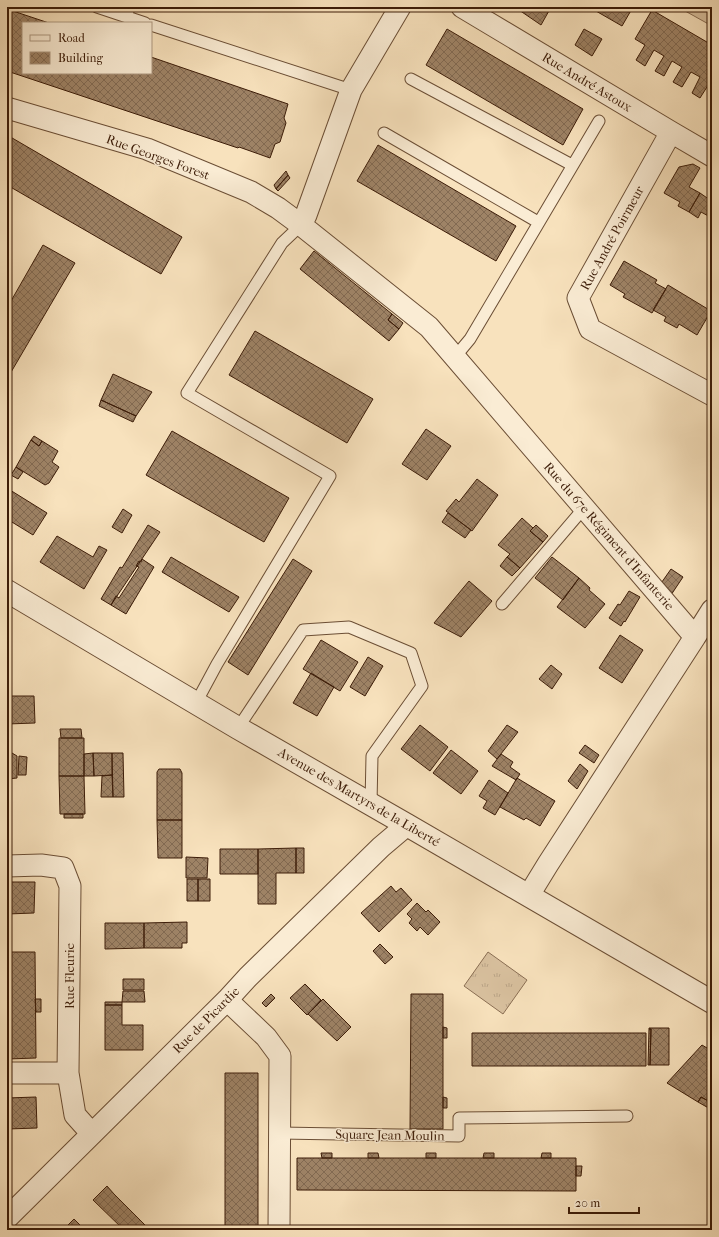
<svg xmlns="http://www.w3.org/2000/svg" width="719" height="1237" viewBox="0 0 719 1237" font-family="'IM FELL French Canon',serif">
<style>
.grass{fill:#d8c09e;stroke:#8a6e53}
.park{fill:url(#park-tufts);stroke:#8a6e53}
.building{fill:url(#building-cross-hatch);stroke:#3c1c08}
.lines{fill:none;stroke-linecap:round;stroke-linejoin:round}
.service-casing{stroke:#6b4e35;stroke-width:13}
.minor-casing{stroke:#6b4e35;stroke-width:23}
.tertiary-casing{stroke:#6b4e35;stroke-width:24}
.service{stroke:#faecd4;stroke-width:11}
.minor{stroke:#faecd4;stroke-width:21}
.tertiary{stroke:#faecd4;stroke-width:22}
.labels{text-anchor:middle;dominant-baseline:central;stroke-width:3;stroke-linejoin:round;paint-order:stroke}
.street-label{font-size:13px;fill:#3c1c08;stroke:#faecd4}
</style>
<defs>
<pattern id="park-tufts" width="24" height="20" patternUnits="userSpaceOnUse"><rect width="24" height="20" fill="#d8c09e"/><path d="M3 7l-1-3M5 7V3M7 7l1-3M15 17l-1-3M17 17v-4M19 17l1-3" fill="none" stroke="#baa487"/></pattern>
<pattern id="building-cross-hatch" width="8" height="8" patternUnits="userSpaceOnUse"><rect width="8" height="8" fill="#9e8366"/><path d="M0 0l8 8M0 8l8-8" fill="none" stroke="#826a52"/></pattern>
</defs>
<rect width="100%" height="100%" fill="#f8e2bd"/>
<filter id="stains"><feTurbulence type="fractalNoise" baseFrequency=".005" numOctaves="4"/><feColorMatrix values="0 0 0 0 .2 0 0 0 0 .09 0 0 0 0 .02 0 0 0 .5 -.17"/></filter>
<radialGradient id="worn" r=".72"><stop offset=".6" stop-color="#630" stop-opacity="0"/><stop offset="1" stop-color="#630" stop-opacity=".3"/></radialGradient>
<path class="grass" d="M678,7H712V26Z"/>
<path class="park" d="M488,952L527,980L503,1014L464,986Z"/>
<path class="building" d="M521,7H547L550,9L541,25L519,10Z
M589,7H633L622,26Z
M7,9L49,23H23V73H151V57L288,104L284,118L286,123L280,142L275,144L270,158L239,147L238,148L7,71Z
M652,10L712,45V79L700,98L692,93L700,77L691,72L682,87L673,82L682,67L672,61L664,76L655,71L664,56L654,50L645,66L636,60L645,45L635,39Z
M447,29L583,109L563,145L426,65Z
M584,29L602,39L592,56L575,45Z
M7,135L182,237L161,274L7,185Z
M378,145L516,226L496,261L357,181Z
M693,164L700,168L689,187L700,193L689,212L678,206L680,202L664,193L679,167Z
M286,171L288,175L276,189L274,185Z
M288,175L290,178L278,191L276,189Z
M700,193L710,200L712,196V218L701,212L698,218L689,212Z
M43,245L75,263L7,379V308Z
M314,251L392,314L388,320L399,329L389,341L300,269Z
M624,261L657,280L655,283L666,289L652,313L623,297L625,294L610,285Z
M668,285L711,311L697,335L679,324L677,328L664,321L666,317L653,310Z
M392,314L403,323L399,329L388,320Z
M255,331L373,399L347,443L229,375Z
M113,374L152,392L136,416L101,400Z
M101,400L136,416L133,422L99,406Z
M426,429L451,446L427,480L402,464Z
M172,431L289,498L264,542L146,475Z
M34,436L42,441L39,446L31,440Z
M31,440L39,446L42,441L58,451L52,462L59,467L49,483L45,485L16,467Z
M16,467L23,472L18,479L11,475Z
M477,479L498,495L472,531L446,511L456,499L459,502Z
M10,490L47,513L33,535L7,519V495Z
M123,509L132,515L122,533L112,527Z
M448,513L471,530L465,538L442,522Z
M522,518L533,528L530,531L543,542L520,568L507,557L510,554L498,545Z
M148,525L160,532L111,605L101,599L120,567L122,568Z
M536,525L548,536L543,542L530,531Z
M57,536L93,557L99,546L107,550L84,589L40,562Z
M171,557L239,597L229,612L162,572Z
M507,557L520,568L512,576L500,566Z
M552,557L579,578L563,600L535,578Z
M142,559L154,567L126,614L111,605L116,596L119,598L139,567L136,566L139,561L141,562Z
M293,559L312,571L248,675L228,662Z
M671,569L683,577L669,598L657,589Z
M579,578L590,588L589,590L605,604L585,628L557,607Z
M469,581L492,601L461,637L434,623Z
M629,591L640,597L625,622L624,621L621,626L609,618L618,604L620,605Z
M620,635L643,650L622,683L599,668Z
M321,640L358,662L340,691L303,669Z
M368,657L383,666L365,696L350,687Z
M551,665L562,674L552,689L539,679Z
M311,673L334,687L317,716L293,703Z
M7,696H34L35,723L7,724Z
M420,725L448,747L430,771L401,749Z
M507,725L518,732L497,759L488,751Z
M60,729H81L82,738H61Z
M59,738H84V776H59Z
M585,745L599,755L594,763L579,753Z
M7,750L17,756V778L7,779Z
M451,750L478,771L461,794L433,773Z
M93,753L94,776H84V754Z
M93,753H112V775L94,776Z
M112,753H123L124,797H113Z
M501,754L513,762L510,767L520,774L516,780L492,766Z
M19,756L27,757L26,775H18Z
M580,764L588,771L577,789L568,781Z
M159,769H180L182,773V820H157V772Z
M112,775L113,797H101L102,776Z
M59,776H84L85,814H60Z
M517,778L555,801L540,826L526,818L524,820L500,807Z
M489,780L508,793L495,815L483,808L487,801L479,796Z
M64,814H83V818H64Z
M157,820H182V858H158Z
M296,848H304V873H296Z
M296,848V873H276V904H258V849Z
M220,849H258V874H220Z
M186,857L208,858L207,878H186Z
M187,879H198V901H187Z
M198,879H210V901H198Z
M7,882H35L34,913L7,914Z
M391,886L396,892L401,888L412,900L379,932L361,913Z
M417,903L426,912L428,910L440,922L428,935L420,927L417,931L409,923L412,919L407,914Z
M187,922V943H182V948H144V923Z
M105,923H144V948L105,949Z
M380,944L393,957L385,964L373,951Z
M7,952H35L36,1058L7,1059Z
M123,979H144V990H123Z
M305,984L321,1000L307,1015L290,998Z
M123,991H144L145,1002H122Z
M271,994L275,998L266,1007L262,1003Z
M411,994H443V1129H410Z
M35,999H41V1012H36Z
M323,999L351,1027L337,1041L308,1014Z
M105,1002H122V1005H105Z
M105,1005H122V1025H143V1050H105Z
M443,1027L447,1028V1038H443Z
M649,1028H669V1065H650L651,1029H649Z
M649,1029H651L650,1065H648Z
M472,1033H646V1066H472Z
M702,1045L712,1051V1103L701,1097L698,1102L667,1083Z
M225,1073H258V1230H225Z
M36,1097L37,1128L7,1129V1098Z
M443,1097L447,1098V1108H443Z
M701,1097L712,1103V1110L698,1102Z
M321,1153H332V1158H322Z
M368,1153H378L379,1158H368Z
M426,1153H436V1158H426Z
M484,1153H494V1158H483Z
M542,1153H551V1158H541Z
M297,1158H576V1191L297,1190Z
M576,1166H582L581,1176H576Z
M107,1186L114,1194L150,1230H124L93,1200Z
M74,1219L85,1230H63Z
M503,1226H536V1230H503Z"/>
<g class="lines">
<defs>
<path id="service" d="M97,7L145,23
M125,16L130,7
M151,25L351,90
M411,79L572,165
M384,133L538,222
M455,357L470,339L599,121
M502,604L584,508
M196,703L217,664L330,476L187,393L282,243L301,225
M238,728L303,630L349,627L411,653L422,686L372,756L371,804
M280,1133L459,1136V1118L627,1116"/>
<path id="minor" d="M462,7L671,132L712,156
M7,108L147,149L251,192L278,208L301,225L429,327L695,637L548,864L529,895
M671,132L578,298L590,329L712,395
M301,225L306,215L351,90L400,7
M695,637L712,610
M7,866L41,865L63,868L70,886L68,1073L75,1115L92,1134
M227,1000L266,1037L280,1056L279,1230
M7,1073H68
M7,1218L227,1000L248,977L381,847L407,825"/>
<path id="tertiary" d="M7,591L238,728L407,825L712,1002"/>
</defs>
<use href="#service" class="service-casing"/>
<use href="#minor" class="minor-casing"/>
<use href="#tertiary" class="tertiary-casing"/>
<use href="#service" class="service"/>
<use href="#minor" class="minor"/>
<use href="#tertiary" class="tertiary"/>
</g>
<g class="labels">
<g class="street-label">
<text transform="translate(587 82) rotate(31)">Rue André Astoux</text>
<text transform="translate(158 157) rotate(20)">Rue Georges Forest</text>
<text transform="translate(612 238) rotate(-61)">Rue André Poirmeur</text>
<text transform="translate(609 536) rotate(49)">Rue du 67e Régiment d'Infanterie</text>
<text transform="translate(359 797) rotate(30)">Avenue des Martyrs de la Liberté</text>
<text transform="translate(69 976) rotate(-90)">Rue Fleurie</text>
<text transform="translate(206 1020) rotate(-45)">Rue de Picardie</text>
<text transform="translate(390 1135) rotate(1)">Square Jean Moulin</text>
</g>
</g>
<rect width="719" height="1237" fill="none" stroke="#f8e2bd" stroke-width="24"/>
<rect x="8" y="8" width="703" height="1221" fill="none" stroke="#3c1c08" stroke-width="2"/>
<rect x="12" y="12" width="695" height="1213" fill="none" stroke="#3c1c08"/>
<rect x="22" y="22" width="130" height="52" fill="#faecd4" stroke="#ae9982"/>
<rect x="30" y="35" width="20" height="6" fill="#faecd4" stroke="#ae9982"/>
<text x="58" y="42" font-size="12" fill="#3c1c08">Road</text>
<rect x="30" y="52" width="20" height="12" fill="url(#building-cross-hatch)" stroke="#ae9982"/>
<text x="58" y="62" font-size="12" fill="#3c1c08">Building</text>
<path d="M569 1207v6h70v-6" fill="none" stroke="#3c1c08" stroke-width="2"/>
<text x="575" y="1207" font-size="12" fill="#3c1c08" stroke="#faecd4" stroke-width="3" paint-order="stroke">20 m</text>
<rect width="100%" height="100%" filter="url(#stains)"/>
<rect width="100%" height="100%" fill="url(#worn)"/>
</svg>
